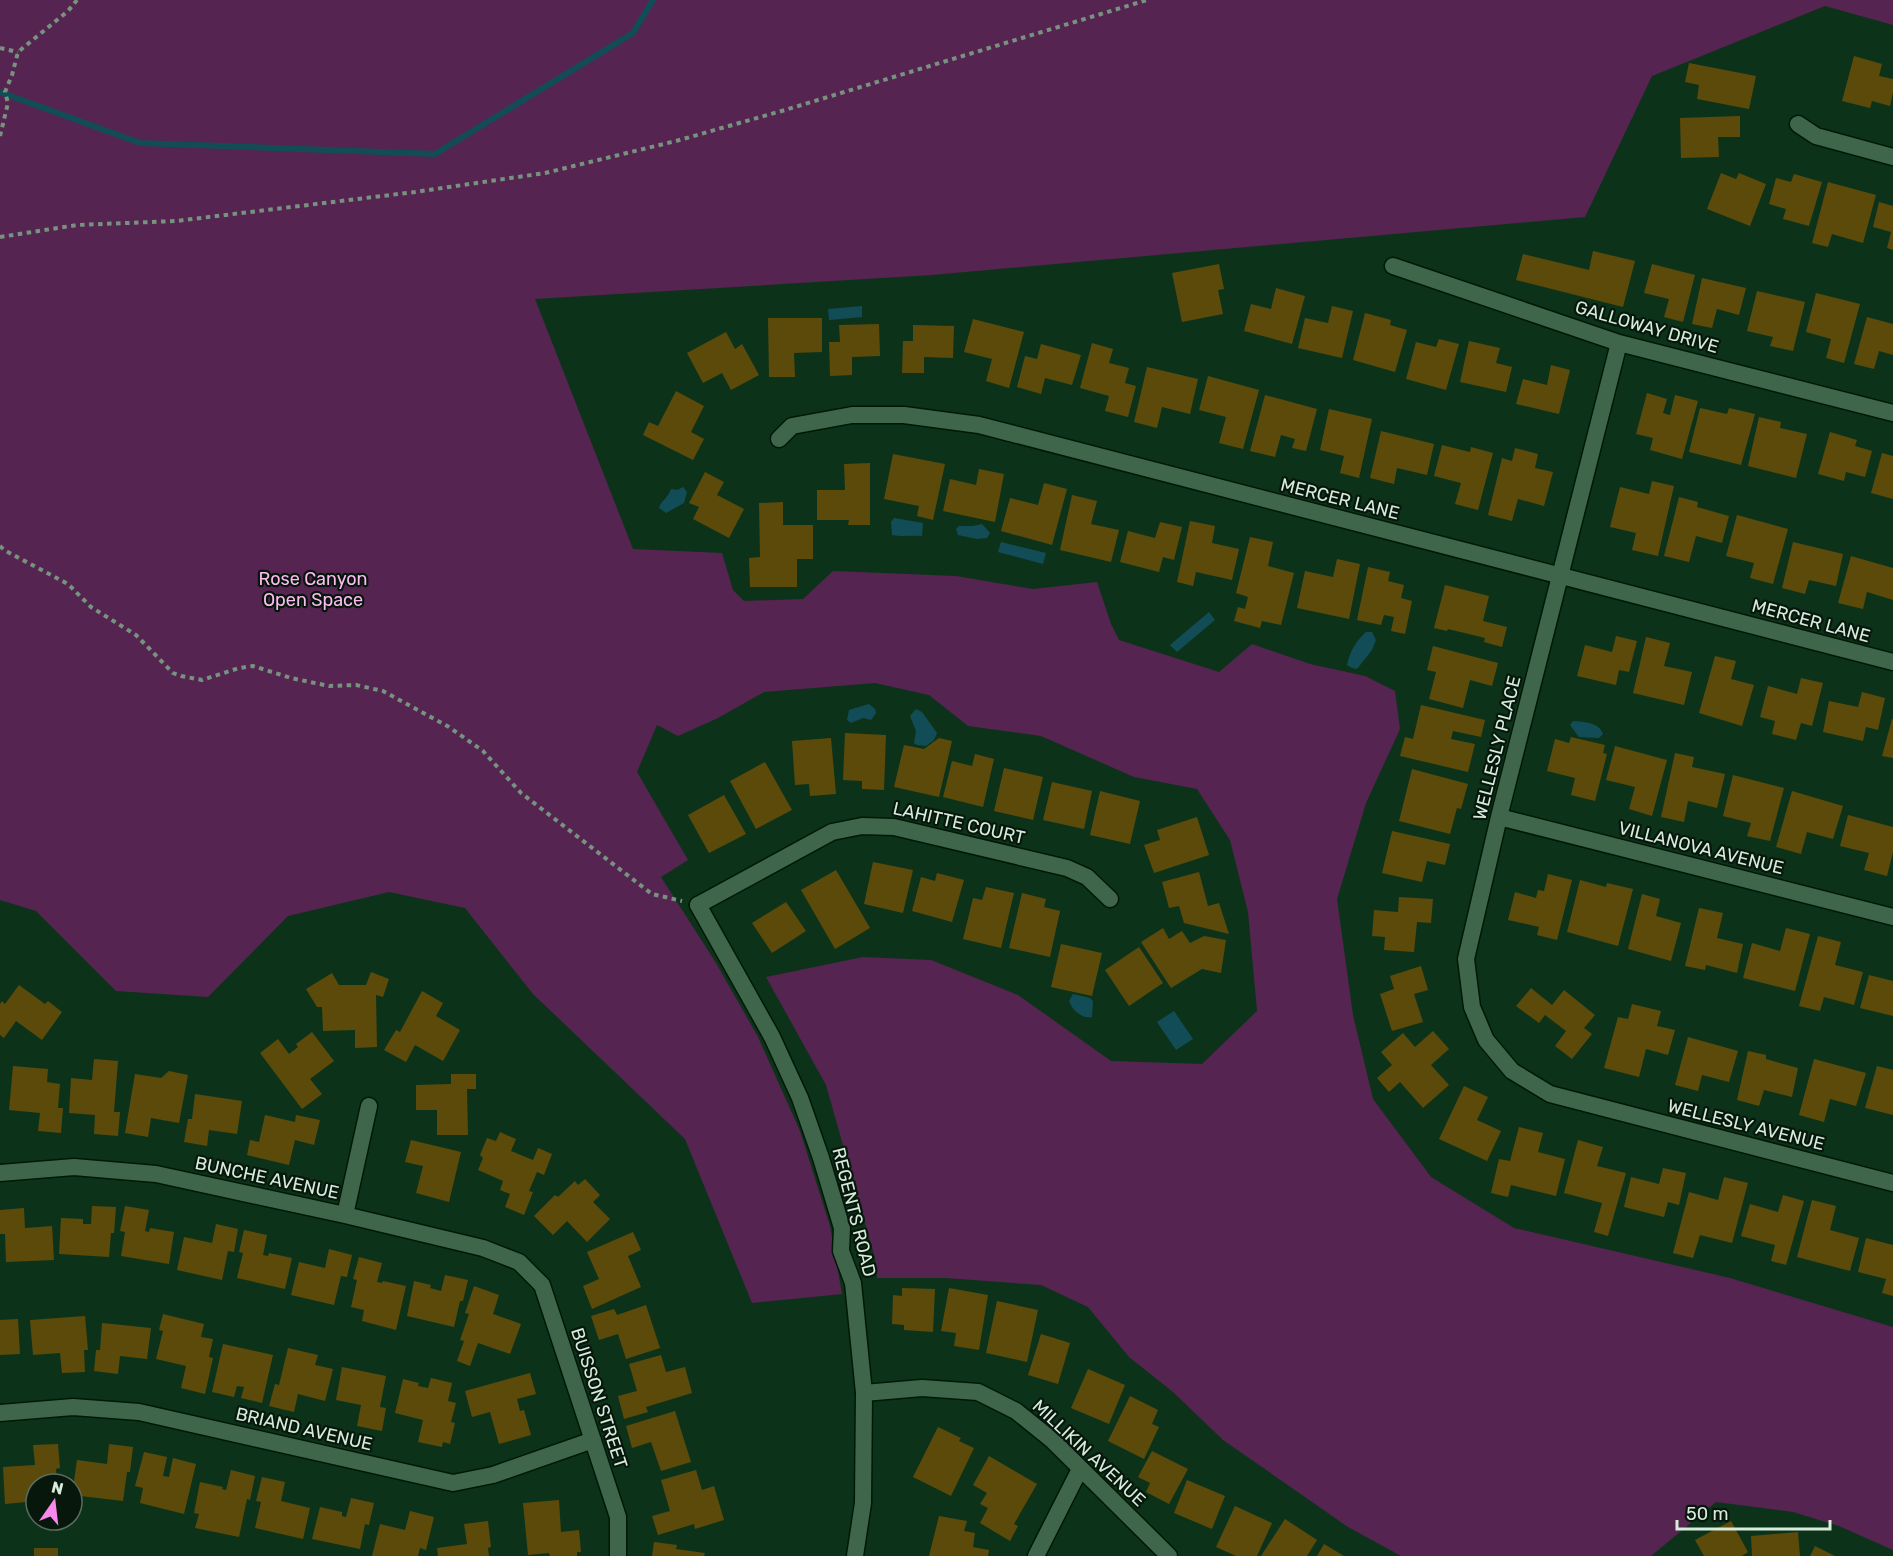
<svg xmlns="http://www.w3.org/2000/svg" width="1893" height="1556" viewBox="0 0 1893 1556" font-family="Rubik,sans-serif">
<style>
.green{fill:#562451}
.water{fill:#124d57}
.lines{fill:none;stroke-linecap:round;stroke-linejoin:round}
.stream{stroke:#124d57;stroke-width:6}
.building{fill:#5c4a0b}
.minor-casing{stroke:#001907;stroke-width:19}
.tertiary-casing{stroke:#001907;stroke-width:19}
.path{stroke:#76937f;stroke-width:4;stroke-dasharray:4.5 4.5;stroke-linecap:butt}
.minor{stroke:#3f664a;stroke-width:16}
.tertiary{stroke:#3f664a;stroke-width:16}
.labels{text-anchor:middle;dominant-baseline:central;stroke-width:4.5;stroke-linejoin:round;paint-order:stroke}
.street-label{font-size:18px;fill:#d7ecdb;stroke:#07170c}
.park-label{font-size:18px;fill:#fdbbf3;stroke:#07170c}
</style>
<rect width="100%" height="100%" fill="#0c331a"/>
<path class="green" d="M0,0H1893V25L1825,6L1652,76L1585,217L932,275L535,299L633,549L722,553L733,590L744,601L803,599L833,571L956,576L1033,589L1097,582L1111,624L1119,640L1219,672L1252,644L1310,664L1365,676L1395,691L1400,729L1366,803L1337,899L1353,1015L1373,1099L1431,1177L1514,1228L1730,1278L1893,1327V1550L1839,1526L1793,1512L1716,1502L1651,1556H1401L1348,1527L1223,1440L1173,1392L1129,1357L1088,1307L1041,1285L945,1278H877L875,1258L826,1085L766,977L863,957L931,960L1018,995L1111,1061L1202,1064L1257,1011L1248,912L1230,840L1197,789L1134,777L1041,736L968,726L929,695L875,683L764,692L718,718L678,736L657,725L637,772L688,860L661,877L716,963L758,1037L800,1131L830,1226L842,1294L752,1303L685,1139L533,994L465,908L389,892L288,916L208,997L116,991L36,911L0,900Z"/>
<path class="water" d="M862,306V317L829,320L828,309Z
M683,487L687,492L684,503L666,513L659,508C660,502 668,498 671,489L677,490Z
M894,518L923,523L922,536C911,535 903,537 892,535L891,522Z
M982,524L990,533L987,538L977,539L958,535L956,529L959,526H973Z
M1001,542L1046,553L1043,564L998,552Z
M1209,612L1215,620L1177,652L1170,645Z
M1366,632H1372L1376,640L1372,650L1357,669L1352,668L1347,665C1350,651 1356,641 1366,632Z
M869,704L875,709L876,713L871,720L863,718L851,723L847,720L849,710Z
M916,709L922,712L937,733L934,740L926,746L917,745L914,743L916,731L910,716Z
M1573,721C1584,722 1599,722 1603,734L1599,738L1579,737L1570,725Z
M1073,994L1090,998L1093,1001L1092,1017C1082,1019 1072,1010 1069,1001Z
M1174,1011L1193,1039L1176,1050L1157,1022Z"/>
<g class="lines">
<path class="stream" d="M0,92L140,143L435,154L633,33L653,0"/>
</g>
<path class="building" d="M1854,56L1882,64L1879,76L1893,79V92L1890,106L1872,101L1870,108L1842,101Z
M1689,63L1756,76L1749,109L1697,99L1699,85L1685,82Z
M1740,116V137H1718L1719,157L1681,158L1680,118Z
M1721,173L1736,179L1739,173L1766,184L1750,226L1707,209Z
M1794,174L1822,182L1809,226L1783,219L1786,209L1769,204L1776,178L1791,182Z
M1828,182L1876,195L1863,243L1832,234L1828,247L1812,243Z
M1879,202L1893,206V250L1887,248L1891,232L1873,227Z
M1593,251L1635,261L1623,307L1516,280L1523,254L1589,270Z
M1219,264L1224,289L1218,290L1223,314L1182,322L1172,273Z
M1652,264L1695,275L1683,322L1664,317L1669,299L1644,293Z
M1702,278L1746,288L1739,315L1717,309L1712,328L1692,324Z
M1276,288L1305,296L1292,344L1244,331L1251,304L1271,309Z
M1757,291L1805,302L1793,351L1770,346L1773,337L1747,331Z
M1816,293L1860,304L1844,363L1826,358L1831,339L1806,332Z
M1332,306L1353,311L1342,358L1298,348L1305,318L1328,323Z
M1365,313L1391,320L1390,325L1407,330L1395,372L1353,360Z
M1867,317L1893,324V355L1879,351L1874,369L1854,364Z
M768,318H822V352L794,353L795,377H769Z
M973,319L1024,332L1009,388L986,381L992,359L964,352Z
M879,324L880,356L852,357V375L830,376L829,342H840L839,325Z
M913,325L954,326L953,358L924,357V373H902L903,341H913Z
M726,332L735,349L742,344L759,375L731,390L722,373L703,383L687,353Z
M1439,339L1459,344L1446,390L1406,379L1416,342L1436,347Z
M1469,341L1500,348L1496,363L1512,367L1506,392L1460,382Z
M1092,343L1113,349L1109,363L1129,368L1125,383L1136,386L1128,417L1105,411L1109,396L1080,388Z
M1041,344L1081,355L1072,385L1045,378L1041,394L1017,387L1025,356L1037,359Z
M1551,365L1570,370L1559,414L1516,404L1523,379L1547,385Z
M1147,367L1198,379L1190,414L1162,407L1157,428L1134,422Z
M1208,376L1259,390L1243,449L1219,443L1226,417L1199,410Z
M676,391L704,406L691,432L704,439L693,460L643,435L649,422L658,426Z
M1647,393L1667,399L1663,413L1670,415L1675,395L1698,401L1682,459L1650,450L1653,438L1636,434Z
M1265,395L1317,409L1306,451L1292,448L1295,439L1281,435L1275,457L1250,451Z
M1700,408L1727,414L1729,408L1755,414L1741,465L1689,452Z
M1329,409L1372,419L1359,478L1340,473L1344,456L1320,450Z
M1759,417L1781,422L1780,428L1807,434L1796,478L1748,466Z
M1381,431L1434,444L1427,475L1397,468L1394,484L1370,478Z
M1830,432L1857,440L1855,446L1872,451L1865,477L1846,472L1844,481L1818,474Z
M1442,445L1470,452L1471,447L1493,453L1478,510L1455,504L1461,483L1434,476Z
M1515,448L1538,454L1535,468L1553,472L1544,506L1518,499L1512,521L1488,515L1502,458L1512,461Z
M1882,453L1893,456V499L1871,493Z
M893,454L945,464L933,520L917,516L919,506L884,499Z
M870,463V525H848L849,520H817V490H845L844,464Z
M979,469L1004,474L995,522L943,511L950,479L976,485Z
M705,472L724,482L717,495L744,509L729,538L693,519L699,507L689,503Z
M1652,481L1674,486L1658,556L1632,550L1636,533L1610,527L1620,487L1649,494Z
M1044,483L1067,489L1052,545L1001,531L1010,498L1038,505Z
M1072,495L1097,501L1091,524L1119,530L1111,562L1060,550Z
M1679,497L1698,502L1697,507L1729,516L1722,543L1696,536L1689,562L1664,556Z
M783,502V525H813V559H797V587H750L749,558L760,557L759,503Z
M1737,515L1788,529L1773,584L1750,578L1754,563L1726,556Z
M1190,521L1215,526L1212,543L1239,549L1232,580L1196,572L1193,586L1177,582Z
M1160,522L1182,527L1174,560L1163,557L1159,572L1120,562L1128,531L1155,538Z
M1250,537L1273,542L1268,566L1294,573L1281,625L1262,621L1260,628L1234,621L1238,607L1245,609L1248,597L1236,593Z
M1793,542L1843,554L1836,586L1809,580L1805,594L1782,588Z
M1851,556L1893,568V600L1867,592L1863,609L1838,603Z
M1337,559L1360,564L1349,619L1297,608L1305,571L1333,577Z
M1368,567L1390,572L1388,581L1404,585L1401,598L1412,601L1405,634L1391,631L1394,617L1384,615L1381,625L1357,620Z
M1445,585L1489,596L1483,621L1507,627L1502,647L1484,642L1485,638L1448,629L1447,631L1434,628Z
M1616,636L1637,641L1629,672L1619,670L1616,685L1577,676L1585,645L1612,652Z
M1646,637L1670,643L1664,666L1692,672L1684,705L1633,693Z
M1433,646L1498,663L1492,686L1470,680L1463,708L1429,699L1436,672L1427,670Z
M1715,656L1736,661L1731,679L1754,685L1742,726L1699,713Z
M1801,678L1823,683L1812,726L1801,723L1796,740L1772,734L1775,721L1760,717L1768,686L1797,694Z
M1862,692L1885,698L1878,730L1866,727L1863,741L1823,732L1829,701L1858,707Z
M1421,705L1485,720L1481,737L1453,731L1451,739L1475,744L1468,772L1400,756L1405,737L1413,739Z
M1892,719H1893V758L1882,756Z
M845,733L886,735L884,790L862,789V781L843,780Z
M1571,737L1605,745L1603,753L1607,754L1595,801L1571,795L1575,778L1547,771L1555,739L1569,743Z
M831,738L836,794L810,796L809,784L795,785L792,741Z
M939,738L952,741L939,797L894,787L904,745L924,749Z
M1615,746L1667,760L1652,816L1629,809L1635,787L1606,780Z
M1675,753L1694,757L1692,767L1725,774L1717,808L1688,801L1684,822L1661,817Z
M975,754L994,759L983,807L943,797L952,761L972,766Z
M765,762L792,810L756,829L730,781Z
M1004,768L1043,777L1033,820L994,811Z
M1412,769L1468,784L1461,809L1457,808L1450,834L1399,821Z
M1733,775L1784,788L1770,841L1747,836L1751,823L1723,816Z
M1052,782L1092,791L1084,829L1043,820Z
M1100,791L1140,801L1130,844L1090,835Z
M1792,791L1843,806L1833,839L1807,832L1801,854L1776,847Z
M724,795L746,834L709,853L688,815Z
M1848,815L1893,827V852L1887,876L1864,870L1869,853L1840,846Z
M1197,817L1209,855L1154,873L1144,845L1160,840L1157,830Z
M1392,831L1450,844L1445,865L1427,861L1422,882L1382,873Z
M873,862L913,870L903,913L864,904Z
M836,870L870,928L835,949L801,890Z
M1199,872L1208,906L1219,903L1229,934L1184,923L1179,906L1169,908L1162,882Z
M937,873L964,880L952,922L912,911L921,877L935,881Z
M1548,874L1572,880L1557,940L1537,935L1539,927L1508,920L1515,892L1536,898L1538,890L1544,891Z
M1580,880L1606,887L1607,883L1633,889L1618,946L1567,932Z
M986,887L1014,893L1001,948L963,939L973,898L982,900Z
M1022,893L1046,899L1044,907L1060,911L1050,957L1009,948Z
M1642,894L1660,899L1656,916L1681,923L1671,961L1628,949Z
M1399,897L1433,899L1431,923L1417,922L1414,952L1384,950L1385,937L1372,936L1374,910L1398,912Z
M786,902L806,931L772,953L752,923Z
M1699,908L1723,913L1717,938L1743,944L1737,973L1706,965L1705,970L1685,966Z
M1163,928L1169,939L1182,931L1190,943L1204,936L1226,940L1221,973L1202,969L1171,988L1141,942Z
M1786,928L1810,934L1795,991L1743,978L1752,943L1780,951Z
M1818,936L1841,942L1835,965L1863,972L1854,1005L1824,997L1820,1011L1799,1006Z
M1061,944L1102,953L1092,996L1051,987Z
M1139,947L1163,983L1129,1006L1105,970Z
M1421,966L1428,990L1414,994L1423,1022L1392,1031L1380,994L1394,989L1390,976Z
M371,972L389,979L383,997L376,995L377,1047L355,1048V1030L323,1031L322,1007H317L306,989L332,973L339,985H366Z
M1869,975L1893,981V1016L1860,1008Z
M19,985L45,1004L48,1001L62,1012L42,1040L16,1021L4,1038L0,1035V1004L2,1001L5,1004Z
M1531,988L1552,1005L1564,990L1595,1015L1584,1028L1592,1034L1572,1059L1555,1046L1566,1031L1545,1015L1539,1023L1516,1006Z
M422,991L443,1003L436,1016L460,1030L443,1061L415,1045L406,1062L384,1050L396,1030L400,1032Z
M1632,1004L1661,1011L1657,1026L1675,1030L1668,1055L1646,1049L1639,1077L1604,1068L1618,1017L1628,1019Z
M1433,1031L1449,1049L1431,1065L1449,1085L1423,1108L1400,1082L1389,1092L1377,1078L1392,1065L1381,1052L1403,1033L1415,1047Z
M312,1032L334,1061L310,1079L322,1094L302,1109L260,1053L278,1039L289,1054L298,1047L296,1044Z
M1688,1037L1738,1051L1729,1082L1702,1075L1698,1091L1675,1085Z
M1748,1051L1766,1055V1059L1798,1068L1792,1097L1764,1090L1759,1106L1737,1100Z
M94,1059L118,1061L114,1112H120L118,1136L94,1134L95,1115L69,1113L71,1078L92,1080Z
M1814,1059L1866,1073L1856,1106L1830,1099L1824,1122L1799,1115Z
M13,1066L48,1069L47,1082L60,1084L58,1108H63L61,1133L38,1131L40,1113L9,1110Z
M1877,1066L1893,1070V1115L1865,1108Z
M169,1071L188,1075L179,1123L151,1118L148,1137L125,1133L135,1074L161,1078Z
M451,1074H476V1089H467L468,1135H437V1110H416V1085L451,1084Z
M1464,1086L1488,1097L1477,1120L1501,1131L1487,1161L1439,1139Z
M195,1094L242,1101L237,1134L209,1130L207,1146L184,1142L188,1119H192Z
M265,1115L295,1122L296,1115L320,1120L314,1145L295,1140L289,1165L247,1155L250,1140L259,1142Z
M1519,1127L1543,1133L1538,1152L1565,1159L1556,1196L1511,1185L1508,1197L1491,1193L1499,1159L1510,1161Z
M500,1132L516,1139L511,1151L533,1160L538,1148L552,1154L544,1175L537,1172L529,1191L533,1192L524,1215L505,1207L510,1194L500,1190L503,1181L478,1170L483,1158L480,1155L487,1138L496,1141Z
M411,1140L461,1152L449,1202L416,1193L423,1166L405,1162Z
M1578,1140L1603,1147L1597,1166L1626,1173L1608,1236L1594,1232L1602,1203L1564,1193Z
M1663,1168L1686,1173L1679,1205L1668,1202L1664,1217L1624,1207L1631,1177L1659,1184Z
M1724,1177L1748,1183L1732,1243L1700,1235L1693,1258L1673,1253L1689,1192L1718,1200Z
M585,1179L600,1195L593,1202L610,1219L587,1242L567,1221L553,1235L534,1216L555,1195L558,1197L575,1181L578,1185Z
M1783,1195L1804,1201L1786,1265L1771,1261L1775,1245L1741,1236L1750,1204L1778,1212Z
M1812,1200L1836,1206L1830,1230L1859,1238L1850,1271L1797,1257Z
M92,1206L116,1207L114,1233H111L109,1257L59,1254L61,1218L83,1219V1224H91Z
M125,1206L149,1210L145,1231L149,1232L150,1228L174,1232L169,1264L121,1256L125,1232L120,1231Z
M24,1208L25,1228L52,1226L54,1260L6,1262L5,1234H0V1210Z
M216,1224L238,1229L234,1252L228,1251L222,1280L177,1270L184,1237L212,1243Z
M244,1230L267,1235L263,1255L268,1256L269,1253L292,1258L285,1289L237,1278L243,1253L239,1252Z
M633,1232L641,1250L628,1256L641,1287L592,1309L583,1286L599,1279L587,1252Z
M1866,1238L1893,1245V1296L1882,1293L1886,1279L1858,1272Z
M329,1249L352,1255L347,1277L341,1276L334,1305L291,1295L299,1262L325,1268Z
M359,1257L382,1263L377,1282L382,1283L383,1281L406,1286L396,1330L362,1321L364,1310L351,1307L357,1280L353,1279Z
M445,1275L468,1280L463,1301H460L454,1327L407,1316L414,1281L431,1285L430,1288L441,1291Z
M474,1286L499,1295L493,1314L521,1324L510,1354L478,1343L470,1366L457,1361L464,1341L460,1340L469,1314L465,1313Z
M902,1288L935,1289L933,1332L904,1330V1325L892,1324L893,1295L902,1296Z
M949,1288L988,1295L979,1350L954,1346L956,1333L941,1331Z
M997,1301L1038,1310L1027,1362L986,1353Z
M646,1305L660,1348L626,1359L618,1334L599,1340L591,1316L614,1309L617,1315Z
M163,1314L204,1324L201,1337L213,1339L209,1357L213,1358L205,1394L181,1388L186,1366L156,1359L163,1331L159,1330Z
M85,1316L88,1350H84L85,1372L62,1373L60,1353L33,1355L30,1320Z
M18,1319L20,1354L0,1355V1320Z
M102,1323L151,1328L147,1359L120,1356L118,1374L94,1371L96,1350H100Z
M1041,1334L1070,1343L1058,1384L1028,1375Z
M223,1344L273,1355L262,1403L241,1398L244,1387L237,1386L234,1397L212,1392Z
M288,1348L318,1355L315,1365L333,1369L325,1401L298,1394L294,1412L269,1406L275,1384L279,1385Z
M661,1355L666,1372L685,1367L692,1393L646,1407L648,1412L624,1419L618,1396L637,1391L629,1364Z
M342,1367L386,1376L380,1407L386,1408L382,1431L357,1426L361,1405L336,1400Z
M1088,1369L1125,1385L1109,1424L1071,1408Z
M530,1373L536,1394L517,1399L520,1411L524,1410L531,1435L499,1444L490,1412L472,1417L465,1391Z
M431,1378L452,1383L448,1401L456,1403L451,1422L455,1423L450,1444L443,1442L442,1447L418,1442L423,1420L395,1413L403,1379L419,1383L418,1386L428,1388Z
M1130,1396L1158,1410L1152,1424L1159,1427L1144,1459L1108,1441Z
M675,1411L691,1462L661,1471L651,1442L632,1448L626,1426Z
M938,1427L961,1438L959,1441L974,1448L951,1496L913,1477Z
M58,1444L60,1468L56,1469L57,1484H36V1498L26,1499V1502L5,1504L3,1467L35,1465L33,1445Z
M109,1444L133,1447L130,1472H127L123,1501L72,1495L77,1460L107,1464Z
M1152,1451L1188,1469L1169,1504L1146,1492L1150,1483L1138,1477Z
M144,1452L167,1457L163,1476L169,1477L173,1458L196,1464L184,1514L140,1503L143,1488L135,1486Z
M989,1456L1037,1484L1014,1524L1018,1526L1010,1541L980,1523L988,1508L980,1504L987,1493L973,1485Z
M231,1470L255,1476L250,1500L247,1499L239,1537L195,1528L199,1514L194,1513L200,1482L223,1487L222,1489L226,1490Z
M696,1470L702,1490L714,1486L724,1520L695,1529L694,1524L658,1535L652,1516L670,1511L661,1480Z
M262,1477L285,1482L281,1501L310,1508L303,1539L255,1528L261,1502L256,1501Z
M1187,1480L1225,1496L1212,1529L1174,1513Z
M351,1498L374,1503L369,1525L365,1524L360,1549L312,1539L320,1507L342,1512V1516L346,1517Z
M559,1500L561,1532L579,1530L581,1552H577V1556H550L549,1553L528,1555L523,1503Z
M1235,1506L1272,1523L1257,1556H1236L1216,1547Z
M410,1511L434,1517L426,1550L420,1548L418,1556H372L380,1524L405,1530Z
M939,1516L967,1521L964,1531L975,1533L973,1547L989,1550L988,1556H929Z
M1285,1519L1317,1540L1307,1556H1261Z
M488,1521L491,1547L488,1548L489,1556H438L437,1548L467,1544L464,1524Z
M1731,1521L1748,1552L1742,1556H1704L1695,1540Z
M1798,1532L1800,1556H1752L1751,1536Z
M654,1542L677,1545L676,1549L705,1553L704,1556H652Z
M1324,1544L1344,1556H1317Z
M1815,1546L1835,1556H1810Z
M34,1548H58V1556H34Z"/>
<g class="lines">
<defs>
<path id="minor" d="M1798,124L1816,136L1893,157
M1393,266L1619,343L1893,413
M1619,343L1499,817L1466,959L1472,1007L1486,1040L1512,1071L1550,1094L1893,1183
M779,439L792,426L852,415H904L979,425L1893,662
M1499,817L1893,917
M698,905L832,832L862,826L894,827L1067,868L1087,877L1110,899
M0,1173L74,1167L156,1174L345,1215L483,1248L519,1262L542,1285L618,1517V1556
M345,1215L369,1106
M864,1393L922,1388L978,1392L1016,1411L1052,1440L1169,1556
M0,1413L73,1407L139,1412L453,1483L493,1475L593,1440
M1036,1556L1080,1469"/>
<path id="tertiary" d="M698,905L772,1037L800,1098L821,1158L842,1228L841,1251L853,1283L864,1393L863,1503L855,1556"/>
</defs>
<use href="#minor" class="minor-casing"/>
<use href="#tertiary" class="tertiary-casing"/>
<path class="path" d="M0,48L18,52
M0,136L8,103L5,92L12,75L18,52L68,11L77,0
M0,237L77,225L176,221L415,192L545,173L676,141L785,110L1147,0
M0,546L4,550L68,584L91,607L136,635L173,673L181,676L202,680L239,668L253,666L291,678L329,686L356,685L383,691L449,727L483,751L521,793L652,894L682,901"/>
<use href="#minor" class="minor"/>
<use href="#tertiary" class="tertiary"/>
</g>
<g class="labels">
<g class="street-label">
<text transform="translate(1647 327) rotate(16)">GALLOWAY DRIVE</text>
<text transform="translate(1340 499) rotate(14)">MERCER LANE</text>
<text transform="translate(1811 621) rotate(15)">MERCER LANE</text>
<text transform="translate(1497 748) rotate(-76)">WELLESLY PLACE</text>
<text transform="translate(959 823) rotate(13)">LAHITTE COURT</text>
<text transform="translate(1701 848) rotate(14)">VILLANOVA AVENUE</text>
<text transform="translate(1746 1125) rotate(14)">WELLESLY AVENUE</text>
<text transform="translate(267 1178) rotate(12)">BUNCHE AVENUE</text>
<text transform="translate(854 1212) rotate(76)">REGENTS ROAD</text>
<text transform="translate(599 1398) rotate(72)">BUISSON STREET</text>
<text transform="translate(304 1429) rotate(13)">BRIAND AVENUE</text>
<text transform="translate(1089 1453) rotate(43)">MILLIKIN AVENUE</text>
</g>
<g class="park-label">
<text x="313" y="579">Rose Canyon<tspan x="313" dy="21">Open Space</tspan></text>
</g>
</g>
<g transform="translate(54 1502) rotate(14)"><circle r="28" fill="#07170c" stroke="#5a6c5f" stroke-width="1.5"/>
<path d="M0-4.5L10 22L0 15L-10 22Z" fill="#f888ea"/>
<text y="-9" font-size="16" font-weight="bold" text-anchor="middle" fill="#d7ecdb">N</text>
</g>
<path d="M1677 1520v9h153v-9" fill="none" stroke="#d7ecdb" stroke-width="3"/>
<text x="1686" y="1520" font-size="18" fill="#d7ecdb" stroke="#07170c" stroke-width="4.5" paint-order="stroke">50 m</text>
</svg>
